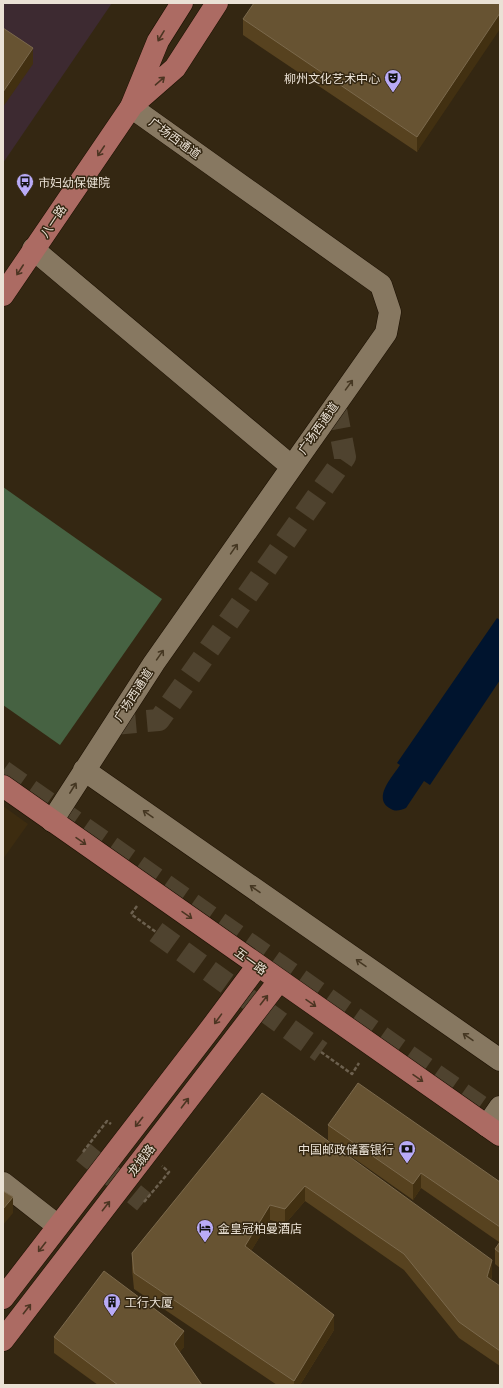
<svg xmlns="http://www.w3.org/2000/svg" width="503" height="1388" viewBox="0 0 503 1388" font-family="Mulish,'Noto Sans SC',sans-serif">
<style>
.commercial{fill:#3d2a31}
.built{fill:#3d2c10}
.forest{fill:#466242}
.water{fill:#00142e}
.lines{fill:none;stroke-linecap:round;stroke-linejoin:round}
.minor-tunnel{stroke:#4f432f;stroke-width:22;stroke-dasharray:22 11;stroke-linecap:butt}
.minor-casing{stroke:#1b0f00;stroke-width:23}
.major-casing{stroke:#1b0f00;stroke-width:23}
.path{stroke:#6c604e;stroke-width:2.5;stroke-dasharray:4 2;stroke-linecap:butt}
.minor{stroke:#877861;stroke-width:22}
.major{stroke:#ac6b63;stroke-width:22}
.wall{fill:#57421f}
.shaded-wall{fill:#423011}
.building{fill:#675332;stroke:#7b694c}
.oneway{stroke:#4c3522}
.oneway2{stroke:#453722}
.labels{text-anchor:middle;dominant-baseline:central;stroke-width:3;stroke-linejoin:round;paint-order:stroke}
.poi-label{font-size:12px;fill:#eae1d5;stroke:#342712;text-anchor:start}
.street-label{font-size:12px;fill:#eae1d5;stroke:#342712}
</style>
<rect width="100%" height="100%" fill="#342712"/>
<path class="commercial" d="M3,3H112L3,163Z"/>
<path class="built" d="M3,806L28,824L3,859Z"/>
<path class="forest" d="M3,487L162,599L60,745L3,705Z"/>
<path class="water" d="M497,618L500,620V680L430,785L424,781L406,808C401,810 396,812 391,809C371,799 393,776 400,765L397,763Z"/>
<g class="lines">
<path class="minor-tunnel" d="M114,724L159,720L345,457L335,404
M3,771L500,1120
M156,932L321,1052
M83,1152L144,1202"/>
<defs>
<path id="minor" d="M33,249L291,466
M84,770L500,1060
M52,821L154,663L386,333L390,312L381,285L131,107
M487,1126L500,1107
M3,1183L58,1226"/>
<path id="major" d="M135,103L175,68L217,3
M3,295L131,107L158,41L182,3
M3,786L500,1135
M3,1298L211,1028L258,965
M3,1340L279,981"/>
</defs>
<use href="#minor" class="minor-casing"/>
<use href="#major" class="major-casing"/>
<path class="path" d="M137,906L131,914L156,932
M321,1052L352,1074L359,1063
M83,1152L107,1121L111,1124
M144,1202L169,1172L162,1166"/>
<use href="#minor" class="minor"/>
<use href="#major" class="major"/>
</g>
<path class="wall" d="M500,3L417,152L243,35V19Z
M262,1093L492,1275L491,1280L500,1286V1366L459,1338L404,1270L305,1201L285,1224L270,1220L251,1251L334,1330L300,1385H277L134,1289L132,1269V1253Z
M328,1125L500,1182V1268L495,1264V1249L499,1242L421,1188L413,1200L328,1140Z
M54,1337L184,1347L179,1352L202,1385H98L54,1353Z"/>
<path class="shaded-wall" d="M500,13V29L417,152V137Z
M33,48V64L3,107V92Z
M421,1173V1188L413,1200V1184Z
M305,1186V1201L285,1224V1209Z
M13,1197V1213L3,1225V1209Z
M270,1205V1220L245,1261V1246Z
M492,1260V1275L487,1292V1277Z
M334,1315V1330L300,1385H294V1381Z
M184,1331V1347L174,1360V1344Z"/>
<path class="building" d="M254,3H500V13L417,137L243,19Z
M3,28L33,48L3,92Z
M358,1083L500,1182V1227L421,1173L413,1184L328,1125Z
M262,1093L492,1260L487,1277L500,1286V1351L459,1322L404,1254L305,1186L285,1209L270,1205L245,1246L334,1315L294,1381L134,1273L132,1253Z
M3,1191L13,1197L3,1209Z
M500,1242V1253L495,1249Z
M104,1271L184,1331L174,1344L202,1385H118L54,1337Z"/>
<defs><path id="oneway-shaft" d="M-6 0H5M1.5-3L5.5 0L1.5 3" fill="none" stroke-width="1.6" stroke-linecap="round" stroke-linejoin="round"/></defs>
<g class="oneway">
<use href="#oneway-shaft" transform="translate(161 36) rotate(121)"/>
<use href="#oneway-shaft" transform="translate(160 81) rotate(-41)"/>
<use href="#oneway-shaft" transform="translate(101 151) rotate(124)"/>
<use href="#oneway-shaft" transform="translate(20 270) rotate(123)"/>
<use href="#oneway-shaft" transform="translate(81 841) rotate(35)"/>
<use href="#oneway-shaft" transform="translate(187 915) rotate(35)"/>
<use href="#oneway-shaft" transform="translate(264 1000) rotate(-52)"/>
<use href="#oneway-shaft" transform="translate(311 1003) rotate(35)"/>
<use href="#oneway-shaft" transform="translate(218 1019) rotate(126)"/>
<use href="#oneway-shaft" transform="translate(418 1078) rotate(35)"/>
<use href="#oneway-shaft" transform="translate(185 1103) rotate(-53)"/>
<use href="#oneway-shaft" transform="translate(139 1122) rotate(128)"/>
<use href="#oneway-shaft" transform="translate(106 1206) rotate(-52)"/>
<use href="#oneway-shaft" transform="translate(42 1247) rotate(128)"/>
<use href="#oneway-shaft" transform="translate(27 1309) rotate(-52)"/>
</g>
<g class="oneway2">
<use href="#oneway-shaft" transform="translate(349 385) rotate(-54)"/>
<use href="#oneway-shaft" transform="translate(234 549) rotate(-55)"/>
<use href="#oneway-shaft" transform="translate(160 655) rotate(-55)"/>
<use href="#oneway-shaft" transform="translate(73 788) rotate(-58)"/>
<use href="#oneway-shaft" transform="translate(148 814) rotate(-145)"/>
<use href="#oneway-shaft" transform="translate(255 889) rotate(-145)"/>
<use href="#oneway-shaft" transform="translate(361 963) rotate(-145)"/>
<use href="#oneway-shaft" transform="translate(468 1037) rotate(-145)"/>
</g>
<defs>
<symbol id="theatre-pin" viewBox="-11 -11 22 30"><path d="M0 17L-7.5 6A9.5 9.5 0 1 1 7.5 6Z" fill="#b9abf7" stroke="#342712"/><path d="M-5-5.5Q0-4 5-5.5V0Q5 5 0 6Q-5 5-5 0ZM-3.3-2.5H-1v1.5H-3.3ZM1-2.5H3.3v1.5H1ZM-2.8 1Q0 5.5 2.8 1Z" fill="#111"/></symbol>
<symbol id="bus-pin" viewBox="-11 -11 22 30"><path d="M0 17L-7.5 6A9.5 9.5 0 1 1 7.5 6Z" fill="#b9abf7" stroke="#342712"/><path d="M-5-6H5V4H4V6H2V4H-2V6H-4V4H-5ZM-3.5-4V0h7V-4ZM-3.5 1.2v1.5H-2V1.2ZM2 1.2v1.5H3.5V1.2Z" fill="#111"/></symbol>
<symbol id="bank-pin" viewBox="-11 -11 22 30"><path d="M0 17L-7.5 6A9.5 9.5 0 1 1 7.5 6Z" fill="#b9abf7" stroke="#342712"/><path d="M-6-4H6V4H-6ZM0-2.3a2.3 2.3 0 1 0 0 4.6a2.3 2.3 0 1 0 0-4.6Z" fill="#111"/></symbol>
<symbol id="hotel-pin" viewBox="-11 -11 22 30"><path d="M0 17L-7.5 6A9.5 9.5 0 1 1 7.5 6Z" fill="#b9abf7" stroke="#342712"/><path d="M-6-4.5h1.5V1H6V5H4.5V3h-9V5H-6ZM-4 0a1.8 1.8 0 1 1 3.6 0ZM.5 0V-2.5h3Q6-2.5 6 0Z" fill="#111"/></symbol>
<symbol id="building-pin" viewBox="-11 -11 22 30"><path d="M0 17L-7.5 6A9.5 9.5 0 1 1 7.5 6Z" fill="#b9abf7" stroke="#342712"/><path d="M-4-6H4V6H1V3H-1V6H-4ZM-2.5-4.3h1.7v1.8h-1.7ZM.8-4.3h1.7v1.8H.8ZM-2.5-1h1.7V.8h-1.7ZM.8-1h1.7V.8H.8Z" fill="#111"/></symbol>
</defs>
<g fill-rule="evenodd">
<use href="#theatre-pin" x="383" y="68" width="20" height="27"/>
<use href="#bus-pin" x="15" y="172" width="20" height="27"/>
<use href="#bank-pin" x="397" y="1139" width="20" height="27"/>
<use href="#hotel-pin" x="195" y="1218" width="20" height="27"/>
<use href="#building-pin" x="102" y="1292" width="20" height="27"/>
</g>
<g class="labels">
<g class="poi-label">
<text x="380" y="78" text-anchor="end">柳州文化艺术中心</text>
<text x="38" y="182">市妇幼保健院</text>
<text x="394" y="1149" text-anchor="end">中国邮政储蓄银行</text>
<text x="218" y="1228">金皇冠柏曼酒店</text>
<text x="125" y="1302">工行大厦</text>
</g>
<g class="street-label">
<text transform="translate(175 138) rotate(36)">广场西通道</text>
<text transform="translate(53 221) rotate(-56)">八一路</text>
<text transform="translate(318 428) rotate(-55)">广场西通道</text>
<text transform="translate(133 695) rotate(-57)">广场西通道</text>
<text transform="translate(251 961) rotate(36)">五一路</text>
<text transform="translate(141 1160) rotate(-53)">龙城路</text>
</g>
</g>
<rect width="503" height="1388" fill="none" stroke="#eae1d5" stroke-width="8"/>
</svg>
